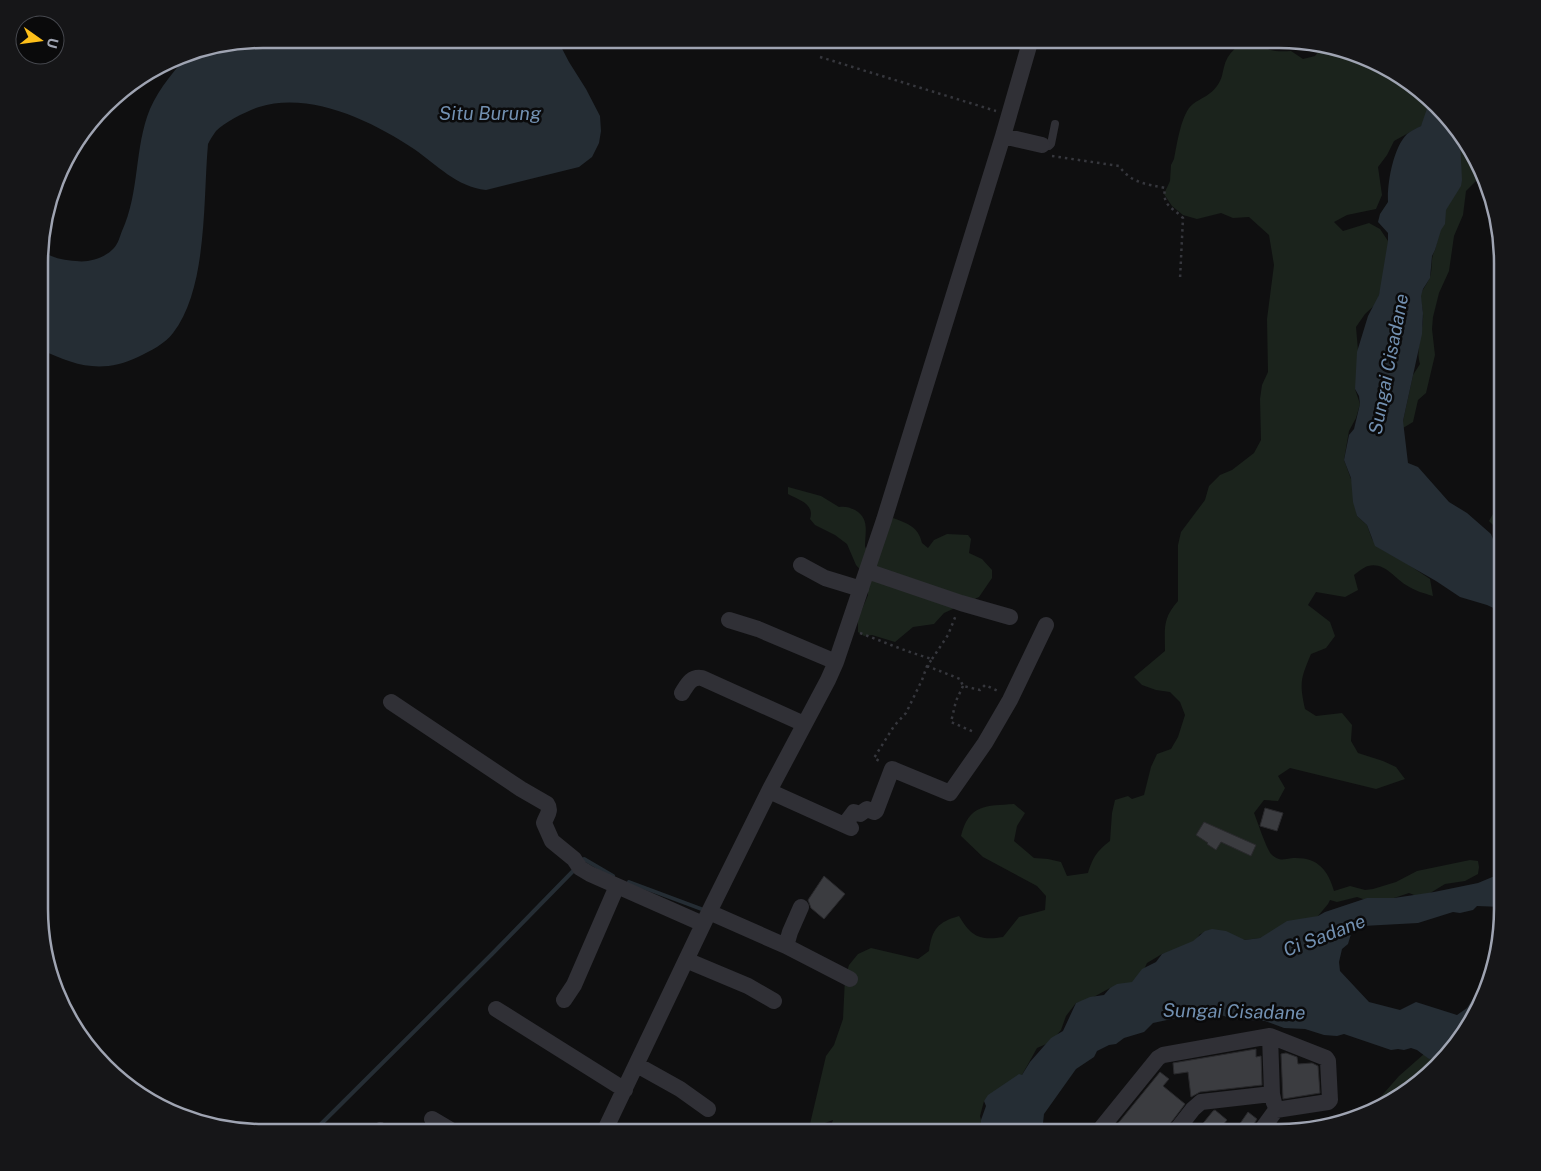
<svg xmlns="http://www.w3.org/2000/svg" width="1541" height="1171" viewBox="0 0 1541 1171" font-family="'Public Sans',sans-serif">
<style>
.green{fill:#1b231c}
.water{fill:#252d34}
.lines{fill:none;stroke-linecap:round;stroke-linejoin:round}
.stream{stroke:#252d34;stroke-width:4}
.building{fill:#3b3c40;stroke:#29292c}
.path{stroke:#36373d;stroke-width:2.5;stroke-dasharray:2.5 4;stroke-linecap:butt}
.service{stroke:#303036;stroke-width:8}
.minor{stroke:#303036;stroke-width:16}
.labels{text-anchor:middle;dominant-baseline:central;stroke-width:5;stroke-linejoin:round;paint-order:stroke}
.water-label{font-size:19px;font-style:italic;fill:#7290b1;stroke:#0a0a0b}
.rim{fill:none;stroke:#9fa4b2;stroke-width:2.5}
</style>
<rect width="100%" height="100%" fill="#0f0f10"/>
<path class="green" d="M1253,39C1267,51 1273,52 1291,51L1303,59L1315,56L1323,46L1364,56L1426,95L1424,101L1430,113L1421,126L1394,141L1387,155L1378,167L1382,195L1376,209L1347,215L1334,222L1343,231L1369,223L1380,229L1388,241L1389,257L1377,303L1365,314L1356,327L1360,374L1355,389L1360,404L1356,418L1349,431L1344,460L1354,487L1357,516L1367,525L1372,539L1381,549L1406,563L1430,579L1433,596C1423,593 1415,591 1406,585C1394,578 1385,562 1368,566C1364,567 1358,572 1354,575L1358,590L1345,597L1316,592L1308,605L1330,622L1335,636L1326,648L1311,654C1301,678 1299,682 1305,709L1316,716L1342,713L1352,725L1351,741L1358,753L1383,761L1396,767L1405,779L1376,789L1290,768L1278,776L1285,788L1278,801L1264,800L1254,813C1257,820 1267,851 1272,855C1281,862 1283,859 1293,858C1318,857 1328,870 1334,891L1350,886L1365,890L1373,889L1396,882L1417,871L1470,860L1478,861L1479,867L1478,874L1465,881L1445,884L1422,898L1409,893L1394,898L1389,902L1375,903L1357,897L1337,902L1330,900L1328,904L1318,916L1260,938L1245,940L1216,931L1200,934L1191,947L1162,954L1147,963L1140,978L1126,986L1110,988L1090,999L1076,1003L1066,1016L1061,1030L1051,1042L1037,1048L1022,1075L984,1101L980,1116L984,1132H829L833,1120L825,1123L810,1124L826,1056L834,1045L843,1019L845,978L849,965L858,954L871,948L918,959L929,951C932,929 938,922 959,916C971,936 979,941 1003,937L1019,917L1045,910L1046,896L1037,886L983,857L961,836C969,804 986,806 1014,804L1025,813L1017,826L1014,841L1034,858L1048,859L1061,862L1067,876L1088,873C1093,857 1097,851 1110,841L1112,813L1115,800L1128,796L1132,799L1144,795L1151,767L1157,754L1171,749L1178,737L1185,715L1180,702L1170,692L1156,690L1142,685L1134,677L1165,651C1165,629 1162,619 1178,601V545L1181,532L1205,500L1209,486L1220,475L1232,470L1254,453L1261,440L1260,399L1262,385L1268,372L1267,319L1274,265L1269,235L1249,217L1233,218L1221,213L1197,219L1183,215L1172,206L1164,194L1170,181L1171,165L1174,159C1177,145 1181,113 1193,104C1201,98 1211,95 1217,86C1222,79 1222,75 1224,67C1227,53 1239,43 1253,39Z
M1460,139L1479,164L1482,175L1466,191L1463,215L1454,236L1449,271L1439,293L1433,317L1432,329L1435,355L1426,393L1418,400L1413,422L1403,428V421L1413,375L1420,364C1415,348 1424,331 1423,314C1423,307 1420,301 1421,294C1423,288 1428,283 1430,277C1433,267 1430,259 1435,250L1460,145Z
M788,487L821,496L839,507C845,506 849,507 855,510C870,519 865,531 865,547L870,552L893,518C908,524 918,526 922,543L928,548L934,540L947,534L968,535L971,539L969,553L982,559L992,570V578L979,597L944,613L934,624L913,627L895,642L872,635L864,636L858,632V619L868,595L865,575L856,565L847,544L835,535L815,525L810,519C815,504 799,500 788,494Z
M1497,507L1502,508V534L1489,521Z
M1451,1049L1447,1056L1377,1109L1360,1113L1377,1101L1399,1076L1424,1054L1429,1059C1433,1058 1440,1059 1443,1056C1446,1053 1447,1051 1451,1049Z"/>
<path class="water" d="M263,39H557L569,62L586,89L600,116L601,131L599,143L592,157L579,167L486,190C457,187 437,165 414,149C372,121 310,91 259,107C247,111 225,122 216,131C213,135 210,140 208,144C203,199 208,288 173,333C165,344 150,351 138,357C102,374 75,366 40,349L41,249C50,258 63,260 76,261C88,263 105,258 114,248C118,244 120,236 122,231C140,192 134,148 150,109C159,88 177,67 193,50Z
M1430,100L1460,139L1462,180L1461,186L1446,210L1445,224L1441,230L1435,250L1432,256L1430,278L1423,289L1421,296L1423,313L1422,334L1403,421L1408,463L1418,467L1449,502L1467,513L1491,534L1496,547L1502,553V612L1487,605L1460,597L1436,581L1375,546L1367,525L1357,516L1353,502L1351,478L1344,460L1349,435L1354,429L1360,404L1359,396L1355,389L1357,352L1368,316L1379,295L1388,241V233L1378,222L1380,214L1388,202C1387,184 1393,148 1407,134C1411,131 1416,128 1421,126Z
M1502,873V907L1477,906L1473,910L1460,913L1453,912L1418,923L1363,926L1351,934L1348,944L1342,949L1339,962L1340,971L1369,1002L1400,1010L1416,1002L1457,1015L1467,1008L1491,970L1485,994L1451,1049L1446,1051L1442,1057L1429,1059L1417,1050L1411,1048L1404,1050L1398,1049L1391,1050L1344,1034L1337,1036L1324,1035L1305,1029L1284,1028L1265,1021L1233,1019L1221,1015L1201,1018L1181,1017L1153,1023L1144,1032L1124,1038L1116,1044L1109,1045L1097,1051L1094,1057L1076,1069L1044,1114L1042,1132H981V1120L986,1106L984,1101L988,1095L1019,1074L1022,1075L1030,1062L1051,1038L1063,1031L1076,1003L1090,997L1104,995L1110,988L1117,984L1132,982L1142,969L1156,962L1162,954L1193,941L1205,931L1212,929L1226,931L1245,940L1260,938L1287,921L1318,916L1325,912L1367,898H1394L1434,892L1478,883Z"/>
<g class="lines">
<path class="stream" d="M581,863L584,859L613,876
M629,882L704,910
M313,1132L492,954L576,868"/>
</g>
<path class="building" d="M1265,808L1283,813L1277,831L1260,826Z
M1204,822L1256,845L1251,856L1221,842L1216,850L1207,844L1208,843L1196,835Z
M824,876L845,894L824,919L811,908L808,900Z
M1256,1049V1057L1261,1056L1262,1085L1200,1092L1191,1097L1188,1072L1174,1074L1173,1063Z
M1286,1053L1297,1057L1298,1064L1312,1063L1318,1066L1320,1093L1283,1099L1281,1054Z
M1160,1072L1169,1079L1163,1086L1185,1104L1164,1132H1111Z
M1215,1110L1227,1120L1217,1132H1196L1213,1111Z
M1248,1112L1257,1119L1252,1127L1250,1132L1239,1125Z"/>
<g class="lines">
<path class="path" d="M820,57L996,111
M1052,156L1119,166C1131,183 1146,184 1165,188C1162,206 1172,207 1183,218L1180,279
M860,633C884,642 907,652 932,659L927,666L922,680L906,713L894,726L874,758L881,762
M932,659L948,635L956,615
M927,666L960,679L963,686L980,690L985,685L998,691
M963,686L956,701L951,722L974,732"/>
<path class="service" d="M1042,145L1049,146L1051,144L1055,124"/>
<path class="minor" d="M1003,136L1042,145
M801,565L825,578L861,589
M867,571L961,603L1010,617
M729,620L758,629L836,662
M682,693C687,685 691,676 702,678L804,724
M391,702L521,789L547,804C552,811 546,816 544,823L552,841L574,859L580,868L590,874L703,924
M769,791L851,828
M845,824L854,812L860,814L867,809L874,812L876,811L892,769L950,793L985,743L1010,700L1046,625
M709,912L786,946L850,979
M786,946L790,932L801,907
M686,960L748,986L774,1001
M564,1000L574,985L617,886
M496,1009L625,1090
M1270,1036L1272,1094L1274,1103
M637,1065L680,1089L708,1109
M432,1119L454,1132
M380,1130L383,1132
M604,1132L709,912L769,791L828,680L836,662L884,520L1003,136L1031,39
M1098,1132L1158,1058L1163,1055L1270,1036L1326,1058L1328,1061L1330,1100L1328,1102L1276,1110L1260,1132
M1175,1132L1193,1109L1201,1102L1272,1094"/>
</g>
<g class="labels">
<g class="water-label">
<text x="490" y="113">Situ Burung</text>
<text transform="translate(1388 364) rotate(-79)">Sungai Cisadane</text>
<text transform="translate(1324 935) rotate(-21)">Ci Sadane</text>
<text transform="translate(1234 1011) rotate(1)">Sungai Cisadane</text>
</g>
</g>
<path d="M0 0H1541V1171H0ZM263 48H1279A215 215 0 0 1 1494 263V909A215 215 0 0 1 1279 1124H263A215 215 0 0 1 48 909V263A215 215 0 0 1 263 48Z" fill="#161618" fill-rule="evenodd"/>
<path class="rim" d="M263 48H1279A215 215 0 0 1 1494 263V909A215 215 0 0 1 1279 1124H263A215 215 0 0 1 48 909V263A215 215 0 0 1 263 48Z"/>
<g transform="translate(40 40) rotate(104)"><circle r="24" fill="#0a0a0b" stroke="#46484e"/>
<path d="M0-4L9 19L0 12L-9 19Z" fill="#fdbf1a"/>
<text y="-8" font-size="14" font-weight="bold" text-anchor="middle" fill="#9fa4b2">U</text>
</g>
</svg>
